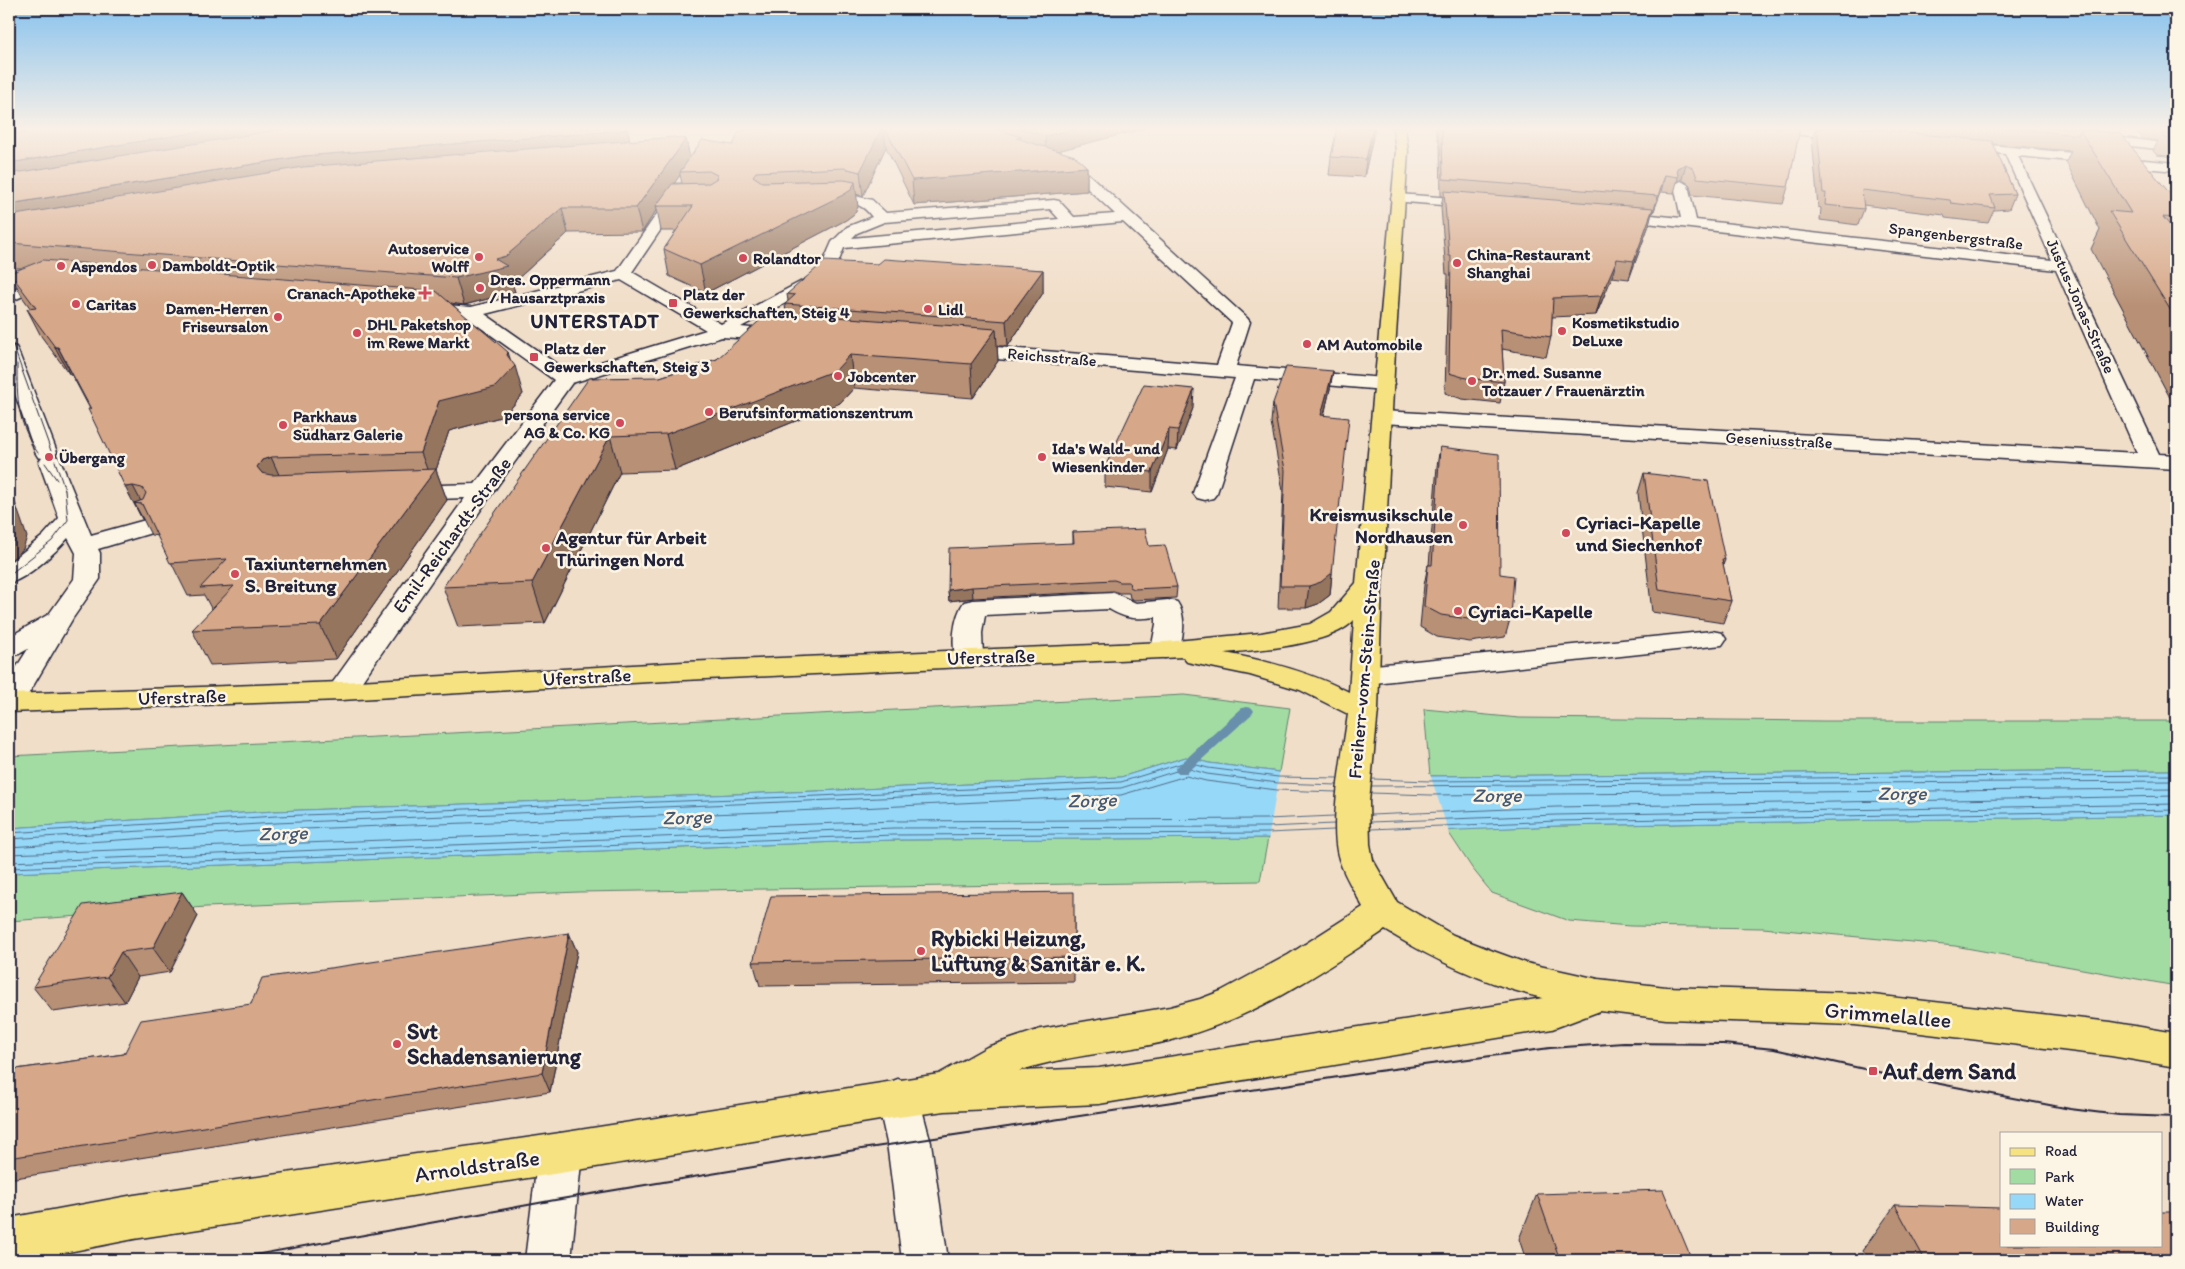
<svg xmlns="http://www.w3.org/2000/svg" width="2185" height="1269" viewBox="0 0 2185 1269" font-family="Itim,sans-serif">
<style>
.green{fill:#a2dca2;stroke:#627f6e}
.water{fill:#96d8f8;stroke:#688fac}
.pier{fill:#f1dec9}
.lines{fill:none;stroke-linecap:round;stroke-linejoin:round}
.shore{stroke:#506b87;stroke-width:1}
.stream{fill:#688fac;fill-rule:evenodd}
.minor-casing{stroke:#22223b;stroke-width:3}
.major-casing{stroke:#22223b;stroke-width:3}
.minor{fill:#fcf5e5;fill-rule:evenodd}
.major{fill:#f7e281;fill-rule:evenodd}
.tram-far1{stroke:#22223b;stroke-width:1}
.tram{stroke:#22223b;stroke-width:2}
.rail-casing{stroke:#22223b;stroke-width:2.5}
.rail{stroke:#fcf5e5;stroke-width:2;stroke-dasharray:5.5;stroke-linecap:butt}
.wall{fill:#b89075;stroke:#22223b;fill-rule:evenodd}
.shaded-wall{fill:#96755f;stroke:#22223b}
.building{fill:#d6a788;stroke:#22223b}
.poi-dot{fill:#d1495b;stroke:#fcf5e5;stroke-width:2}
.labels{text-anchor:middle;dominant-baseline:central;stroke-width:5;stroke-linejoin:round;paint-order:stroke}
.far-street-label{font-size:16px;fill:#22223b;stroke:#fcf5e5}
.far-poi-label{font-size:16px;font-weight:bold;fill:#22223b;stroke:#fcf5e5;text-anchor:start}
.poi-label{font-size:19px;font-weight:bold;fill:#22223b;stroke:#fcf5e5;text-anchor:start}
.street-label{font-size:19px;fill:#22223b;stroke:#fcf5e5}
.far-district-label{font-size:20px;font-weight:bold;letter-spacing:1px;fill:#22223b;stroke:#fcf5e5}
.water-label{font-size:20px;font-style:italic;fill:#455974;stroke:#fcf5e5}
.near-poi-label{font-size:22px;font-weight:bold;fill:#22223b;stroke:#fcf5e5;text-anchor:start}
.near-street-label{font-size:22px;fill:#22223b;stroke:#fcf5e5}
</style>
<rect width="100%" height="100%" fill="#f1dec9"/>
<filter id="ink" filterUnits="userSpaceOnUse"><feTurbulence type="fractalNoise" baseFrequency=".02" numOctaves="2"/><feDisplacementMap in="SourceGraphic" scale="10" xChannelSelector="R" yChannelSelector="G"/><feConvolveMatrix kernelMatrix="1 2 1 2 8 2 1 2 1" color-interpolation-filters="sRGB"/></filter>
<g filter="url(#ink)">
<path class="green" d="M1184,695L1290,708L1279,772L1209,763L1186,757L1121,777L818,791L275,811L9,828V756Z
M1424,709L1519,718L1824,721H2176V770L1430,776Z
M2176,815V851L2168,852L2176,861V986L1955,946L1763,928L1630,926L1569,921L1492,893L1472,868L1447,830L1557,826Z
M1268,838L1260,881L579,892L206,907L9,921V873L894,840Z"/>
<path class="water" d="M1186,757L1209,763L1279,772L1430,776L2176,770V815L1557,826L1268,838L894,840L9,873V828L275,811L818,791L1121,777Z"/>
<path class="pier" d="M1280,769L1430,774L1449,833L1268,841Z"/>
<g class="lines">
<path class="shore" d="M1372,779L1430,781L2176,775
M1372,786L2176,781
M1371,793L1430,795L2176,789
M1371,815L1556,807L2176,796
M1371,822L1556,815L2176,804
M1371,829L1557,821L2176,810
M9,833L276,816L818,796L1121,782L1186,762L1208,768L1278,777L1337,778
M9,839L276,823L1121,788L1186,768L1207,774L1278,783L1337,785
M9,847L276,830L819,810L1121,795L1186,776L1206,781L1277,790L1336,792
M9,854L894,821L1267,819L1334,816
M9,862L894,828L1268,827L1334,824
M9,868L894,835L1268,833L1334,830"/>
<path class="stream" d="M1247,707L1252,708L1254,711L1252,714L1187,773H1177L1175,770L1177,767L1242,708Z"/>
<defs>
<path id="minor" d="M1767,128C1783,128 1848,127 1857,136L1851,140L1773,132Z
M2090,134L2173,144L2176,145V151L2086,141L2084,138L2086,135Z
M1959,142L2176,163V171L2018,156L2159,454L2176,455V469L1382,423L1375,421L1372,417L1375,413L1382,411L2137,453L2056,270L1612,219L1607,218L1605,215L1607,212L1612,211L1681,218L1674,185L1681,181L1688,185L1696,220L2052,260L2005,154L1955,149L1953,146Z
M1056,159L1085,171L1247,318L1250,322L1236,366L1384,378L1391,380L1394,384L1391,388L1384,390L1254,379L1217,493L1213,498L1205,500L1197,498L1193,493L1235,378L959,356L952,354L950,350L952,346L959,344L1217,365L1232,323L1123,222L844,248L832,278L741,327L788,332L791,336L788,340L782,341L722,337L572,383L498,485L351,697L341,700L331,697L326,691L331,685L465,498L407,500L399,498L395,493L399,488L407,486L475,484L554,380L466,317L422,313L416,312L413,308L416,304L422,303L471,307L617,271L675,188L680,187L687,191L632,272L721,324L819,272L832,242L847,227L872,217C869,213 865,208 860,206C848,200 820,208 813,199L815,196L847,194L872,200L886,213L1054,200L1059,201L1074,217L1115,214L1075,177L1051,166L1050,163L1051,160ZM1050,209L1059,219L852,238L857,233L884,222ZM621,280L706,330L568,372L485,314Z
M1398,194L1480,200L1487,204L1480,208L1393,201L1391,198L1393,195Z
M53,273L59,275L61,278L59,281L9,302V291Z
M9,345L16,347L18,351L57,452L54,456L58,457L61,462L91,535L149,519L158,521L161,526L158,531L98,549L100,553V579L73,618L19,710L9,712V679L28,649L19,654L9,656V637L49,614L74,579L76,553L68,538C56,552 27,579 9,583V563L43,536L59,518L39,462L42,458L38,457L35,452L9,377Z
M1114,593L1136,603L1168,600L1177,602C1187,616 1184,642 1175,656L1165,658L1155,656L1151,650L1156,624V617C1135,619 1128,620 1109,609L985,615L982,633L983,657L979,663L969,665L959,663C949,649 954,616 964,602L973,600Z
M1712,631L1722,633L1726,639L1722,645L1365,684L1355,681L1351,675L1355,669L1365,666Z
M898,1079L913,1085L919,1098L931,1143L948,1260H902L887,1143L877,1098L883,1085Z
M560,1133L575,1139L582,1153L571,1260H525L538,1153L545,1139Z"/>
<path id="major" d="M1393,128H1405L1408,151L1395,351L1385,552L1382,584L1378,710L1369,802L1370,844L1373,860L1397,902L1453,935L1493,951L1526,963L1598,979L1666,987L1855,993L2111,1022L2176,1033V1067L2111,1056L1855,1025L1666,1019L1600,1011L1552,1029L1099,1104L945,1111L898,1117L560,1173L134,1239L28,1260H9V1218L134,1195L560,1133L939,1074L987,1047L1041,1029L1170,1007L1200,999L1221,991L1288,955L1363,907C1355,892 1344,876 1339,859C1328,826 1343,751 1348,714L1300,690L1250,675L1187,662L1183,657L684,680L341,700L9,712V694L341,682L684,662L1165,642L1261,633L1310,624L1331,612L1356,583L1396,151ZM1354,620L1349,692C1310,672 1268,661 1225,653C1257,650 1333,645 1354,620ZM1385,930C1434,960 1486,985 1543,998L1099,1068L1019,1071C1069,1054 1122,1053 1172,1040C1254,1018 1316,976 1385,930Z"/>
</defs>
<use href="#minor" class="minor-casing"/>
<use href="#major" class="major-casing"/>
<use href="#minor" class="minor"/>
<use href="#major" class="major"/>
<path class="tram-far1" d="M9,334L51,451
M17,364C17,399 17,423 38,453
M45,463L57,480
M9,575L52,541L68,520L65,490L55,461"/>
<path class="tram" d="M228,1260L555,1200L855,1150L1371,1072L1550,1048L1624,1043L1723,1044L1774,1049L1873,1071L2070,1109L2119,1115L2176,1117"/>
<defs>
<path id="rail" d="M608,132L626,128"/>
</defs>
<use href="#rail" class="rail-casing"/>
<use href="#rail" class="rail"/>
</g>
<path class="wall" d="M9,128H304L307,130H628L630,141L686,139L690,158L733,145L746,131L745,128H1146L1057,151L1087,167V191L914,205L886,147L863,196L856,194L858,207L854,214L846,220L706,293L669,276L664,249L676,231H661L657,209L642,232L568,233L513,283H512L515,292L464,305L451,303L510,360L523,394L504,416L449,431L436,470L447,500L336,659L210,665L192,630L212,610L204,595L188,596L158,536L151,535L143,519H142L90,409L72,375H70L41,336L27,309H31L23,298L10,273L22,268H9ZM680,175L682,183H674Z
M1337,128H1375L1364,177L1329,175L1331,157Z
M1435,128H1800L1788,187L1783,204L1692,195L1690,185L1682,179L1677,182L1674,193L1661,192L1653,213H1652L1649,225L1629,279L1612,277L1596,315L1552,317L1551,337L1546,357L1502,349L1504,382L1500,403L1462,399L1445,393L1448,274H1446L1441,207L1443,196H1441L1440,147Z
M1816,128H2096L2098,131L2176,201V409L2091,249L2100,230L2066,162L2071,151L1993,144L2015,194L2009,209L1994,210L1988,223L1945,218L1944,215L1863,205L1864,209L1858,225L1820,220L1821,208L1818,207L1812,138Z
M2134,128H2176V157L2157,155L2153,151L2158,141L2143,139Z
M878,264L1043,270V293L1008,346H997L998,361L973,398L854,388L840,403L675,470L620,472L545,623L458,627L443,587L660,377L717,359L786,313L785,304L788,301L787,294Z
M1333,371L1330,389L1324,416L1332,573L1330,595L1318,604L1306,608H1278L1283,491L1271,422L1273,403Z
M1193,408L1177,450L1168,449L1152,492L1105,487V467Z
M1440,447L1500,574L1511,616L1505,637L1470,642L1437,637L1420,627L1424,585L1428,565H1429L1437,466Z
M1644,473L1725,560L1723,565L1731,601L1723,623L1652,612L1638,493Z
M1073,532L1149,546L1177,587L1176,598L1134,600L1130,598L1129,593H1119L1114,591L973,598L949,601L948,590L1073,543Z
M182,892L198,916L170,972L138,977L125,1002L53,1012L33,987Z
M1074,916V982L760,986L753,962Z
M569,933L577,952L550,1092L9,1179V1070L124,1054L251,1004Z
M1537,1194L1692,1260H1526L1519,1239Z
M1895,1205L2176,1260H1868L1863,1250Z"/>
<path class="shaded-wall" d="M221,128H293L9,187V163Z
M745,128H884L886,147L863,196L860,172L747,142Z
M1079,128H1146L1046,154L1045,136Z
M1373,128H1375L1364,177L1366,159Z
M628,130L632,151L9,230V204L303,156Z
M686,139L690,160L680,172V175L659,206H656L657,209L642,232L636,208Z
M1686,164L1682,179L1677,182L1678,177L1677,168Z
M1087,167V191L914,205L912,180Z
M1665,175L1661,192L1653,213L1658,196Z
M855,182L858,207L854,214L846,220L706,293L700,265Z
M562,208L568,233L513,283H512L515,292L464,305L456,278L495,259Z
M1653,208L1649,225L1629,279L1634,261Z
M1617,259L1612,277L1596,315L1601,296Z
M1043,270V293L1008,346L1006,321Z
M996,329L998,361L973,398L971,364Z
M55,347H58L72,375H70Z
M508,352L513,368L515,366L523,394L504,416L449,431L436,470L447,500L336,659L320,625L430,477L421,453L439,401L507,355Z
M850,355L854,388L840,403L675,470L666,434Z
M1333,371L1330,389L1319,435L1321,415Z
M1194,389L1193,408L1177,450L1178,430Z
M1169,429L1168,449L1152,492V472Z
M610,436L620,472L545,623L532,583Z
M271,457L285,488L276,491L257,467L262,460Z
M9,485L27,537L23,549L9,562Z
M133,486L149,517L142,504L134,503L143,519H142L125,487Z
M1332,573L1330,595L1318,604L1306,608L1309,586Z
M972,587L973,598L949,601L948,590Z
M182,892L198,916L170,972L153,948Z
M569,933L577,952L550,1092L542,1073Z
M121,952L138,977L125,1002L107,977Z"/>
<path class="building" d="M17,128H221L9,163V135L27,133Z
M290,128H304L307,130L319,128H614L628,130L303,156L9,204V174Z
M777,128H882L860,172L844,168L756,172L753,176L762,182L844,180L855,182L851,190L843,195L700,265L664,249L693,206H656L672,184L709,183L717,178V175L709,171L680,172L702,140L733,145L739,131Z
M885,128H992L1022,137L1016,138L1075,156L1087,167L912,180Z
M1017,128H1079L1045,136Z
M1337,128H1373L1366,159L1331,157Z
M1441,128H1800L1788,187L1697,178L1694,169L1686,164L1677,168L1678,177L1665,175L1658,196L1443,179L1442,132Z
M1817,128H1855L1992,141L2015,194L1990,195L1995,208L1951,203L1950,200L1862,190L1864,209L1825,205L1826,193H1823Z
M2007,128H2096L2098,131L2080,130L2078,135Z
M2080,130L2120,133L2176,201V218L2163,217L2176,233V319L2109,211L2131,213Z
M2161,134L2176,136V140L2165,138Z
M674,137L686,139L636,208H562L506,256L495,259L507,266L456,278L9,243V216L303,167Z
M1444,191L1653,208L1634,261L1617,259L1601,296L1553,298L1551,337L1501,329L1504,382L1466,378L1449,373L1451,256H1449Z
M884,259L1043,270L1006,321L785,304L795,295L787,294L825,261L878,264Z
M43,260L436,291L508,352L507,355L515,366L495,387L439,401L421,453L271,457L262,460L257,467L262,473L271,475L436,469L320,625L192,630L234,586L200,588L227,559L170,563L142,504L134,503L143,500L146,493L142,488L133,486L125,487L88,409H91L58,347H55L27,309L36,308L10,273Z
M769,312L996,329L971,364L850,355L836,370L666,434L610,436L532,583L443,587L589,378L660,377L717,359Z
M1286,367L1333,371L1321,415L1349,418L1332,573L1321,582L1309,586H1280L1285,470L1273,403Z
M1144,384L1194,389L1178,430L1169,429L1152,472L1105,467Z
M1440,447L1499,454L1500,574L1514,576L1511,616L1475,620L1441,615L1424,606L1428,565H1432Z
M1644,473L1708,481L1725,560L1722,559L1731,601L1659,590Z
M1145,529L1149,546L1165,545L1177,587L1134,589L1130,587L1129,582H1120L1114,580L972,587L948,590L949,548L1074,543L1073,532Z
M182,892L153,948L121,952L107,977L33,987L83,905Z
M1074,892V957L753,962L771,896Z
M569,933L542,1073L9,1158V1070L124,1054L141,1020L251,1004L262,978Z
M1663,1190L1692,1260H1560L1537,1194Z
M1895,1205L2001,1208V1245H2161V1212H2176V1260H1925Z"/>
</g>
<linearGradient id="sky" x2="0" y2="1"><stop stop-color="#87c2ee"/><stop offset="0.42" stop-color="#f9f0e7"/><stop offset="1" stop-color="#f9f0e7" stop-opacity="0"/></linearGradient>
<rect width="2185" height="306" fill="url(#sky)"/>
<g class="poi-dot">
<circle cx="479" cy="257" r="5"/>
<circle cx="743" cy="258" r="5"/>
<circle cx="1457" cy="263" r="5"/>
<circle cx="152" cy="265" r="5"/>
<circle cx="61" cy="266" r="5"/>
<circle cx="480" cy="288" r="5"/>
<path d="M422.5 285.5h5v5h5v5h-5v5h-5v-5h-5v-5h5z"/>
<rect x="668" y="298" width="10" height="10" rx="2.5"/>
<circle cx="76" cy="304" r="5"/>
<circle cx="928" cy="309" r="5"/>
<circle cx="278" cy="317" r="5"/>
<circle cx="1562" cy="331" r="5"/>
<circle cx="357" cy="333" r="5"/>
<circle cx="1307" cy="344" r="5"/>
<rect x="529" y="352" width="10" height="10" rx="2.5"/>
<circle cx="838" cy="376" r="5"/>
<circle cx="1472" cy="381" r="5"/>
<circle cx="709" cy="412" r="5"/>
<circle cx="620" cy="423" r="5"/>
<circle cx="283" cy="425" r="5"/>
<circle cx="49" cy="457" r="5"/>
<circle cx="1042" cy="457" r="5"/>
<circle cx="1463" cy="525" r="5"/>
<circle cx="1566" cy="533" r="5"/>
<circle cx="546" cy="548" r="5"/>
<circle cx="235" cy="574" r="5"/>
<circle cx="1458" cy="611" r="5"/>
<circle cx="921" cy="951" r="5"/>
<circle cx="397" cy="1044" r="5"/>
<rect x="1868" y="1066" width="10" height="10" rx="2.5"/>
</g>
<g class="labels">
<g class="far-street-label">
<text transform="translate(1956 236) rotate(7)">Spangenbergstraße</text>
<text transform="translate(2081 306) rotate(66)">Justus-Jonas-Straße</text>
<text transform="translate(1052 357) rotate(5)">Reichsstraße</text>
<text transform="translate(1779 440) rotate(3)">Geseniusstraße</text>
</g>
<g class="far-poi-label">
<text x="469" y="248" text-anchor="end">Autoservice<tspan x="469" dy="18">Wolff</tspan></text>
<text x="1467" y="254">China-Restaurant<tspan x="1467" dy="18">Shanghai</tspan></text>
<text x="753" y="258">Rolandtor</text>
<text x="162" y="265">Damboldt-Optik</text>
<text x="71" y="266">Aspendos</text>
<text x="490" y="279">Dres. Oppermann<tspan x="490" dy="18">/ Hausarztpraxis</tspan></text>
<text x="415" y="293" text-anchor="end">Cranach-Apotheke</text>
<text x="683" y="294">Platz der<tspan x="683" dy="18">Gewerkschaften, Steig 4</tspan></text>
<text x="86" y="304">Caritas</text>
<text x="268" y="308" text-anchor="end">Damen-Herren<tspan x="268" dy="18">Friseursalon</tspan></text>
<text x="938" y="309">Lidl</text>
<text x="1572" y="322">Kosmetikstudio<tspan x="1572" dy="18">DeLuxe</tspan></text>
<text x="367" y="324">DHL Paketshop<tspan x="367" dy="18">im Rewe Markt</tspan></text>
<text x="1317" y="344">AM Automobile</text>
<text x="544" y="348">Platz der<tspan x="544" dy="18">Gewerkschaften, Steig 3</tspan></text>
<text x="1482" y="372">Dr. med. Susanne<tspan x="1482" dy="18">Totzauer / Frauenärztin</tspan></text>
<text x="848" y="376">Jobcenter</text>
<text x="719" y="412">Berufsinformationszentrum</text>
<text x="610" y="414" text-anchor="end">persona service<tspan x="610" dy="18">AG &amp; Co. KG</tspan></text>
<text x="293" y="416">Parkhaus<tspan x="293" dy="18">Südharz Galerie</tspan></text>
<text x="1052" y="448">Ida's Wald- und<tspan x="1052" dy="18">Wiesenkinder</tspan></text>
<text x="59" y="457">Übergang</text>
</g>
<g class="poi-label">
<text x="1453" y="514" text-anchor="end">Kreismusikschule<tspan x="1453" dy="22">Nordhausen</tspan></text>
<text x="1576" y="522">Cyriaci-Kapelle<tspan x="1576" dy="22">und Siechenhof</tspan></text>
<text x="556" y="537">Agentur für Arbeit<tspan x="556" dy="22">Thüringen Nord</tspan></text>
<text x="245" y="563">Taxiunternehmen<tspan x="245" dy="22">S. Breitung</tspan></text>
<text x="1468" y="611">Cyriaci-Kapelle</text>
</g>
<g class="street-label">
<text transform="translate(452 535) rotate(-54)">Emil-Reichardt-Straße</text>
<text transform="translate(991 657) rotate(-2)">Uferstraße</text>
<text transform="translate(1364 669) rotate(-85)">Freiherr-vom-Stein-Straße</text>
<text transform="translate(587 677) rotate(-3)">Uferstraße</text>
<text transform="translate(182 697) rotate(-2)">Uferstraße</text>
</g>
<g class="far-district-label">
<text x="595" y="321">UNTERSTADT</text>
</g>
<g class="water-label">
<text x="1902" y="793">Zorge</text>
<text x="1497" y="795">Zorge</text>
<text transform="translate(1092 800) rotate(-2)">Zorge</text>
<text transform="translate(687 817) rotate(-2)">Zorge</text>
<text transform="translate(283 833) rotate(-2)">Zorge</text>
</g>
<g class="near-poi-label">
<text x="931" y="938">Rybicki Heizung,<tspan x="931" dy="25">Lüftung &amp; Sanitär e. K.</tspan></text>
<text x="407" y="1031">Svt<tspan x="407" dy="25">Schadensanierung</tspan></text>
<text x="1883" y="1071">Auf dem Sand</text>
</g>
<g class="near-street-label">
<text transform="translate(1888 1015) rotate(5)">Grimmelallee</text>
<text transform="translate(477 1166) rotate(-8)">Arnoldstraße</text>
</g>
</g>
<rect width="2185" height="1269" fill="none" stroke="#fcf5e5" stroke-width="30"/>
<rect x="15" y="15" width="2155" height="1239" fill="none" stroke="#22223b" stroke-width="2" filter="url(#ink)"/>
<rect x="2000" y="1132" width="162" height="115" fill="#fcf5e5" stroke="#a5a1a1"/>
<rect x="2010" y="1148" width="25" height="8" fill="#f7e281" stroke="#a5a1a1"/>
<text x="2045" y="1156" font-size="15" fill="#22223b">Road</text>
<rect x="2010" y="1169" width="25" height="15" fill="#a2dca2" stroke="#a5a1a1"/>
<text x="2045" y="1182" font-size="15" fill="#22223b">Park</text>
<rect x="2010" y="1194" width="25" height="15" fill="#96d8f8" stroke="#a5a1a1"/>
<text x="2045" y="1206" font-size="15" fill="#22223b">Water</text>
<rect x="2010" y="1219" width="25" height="15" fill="#d6a788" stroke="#a5a1a1"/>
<text x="2045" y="1232" font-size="15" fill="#22223b">Building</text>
</svg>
